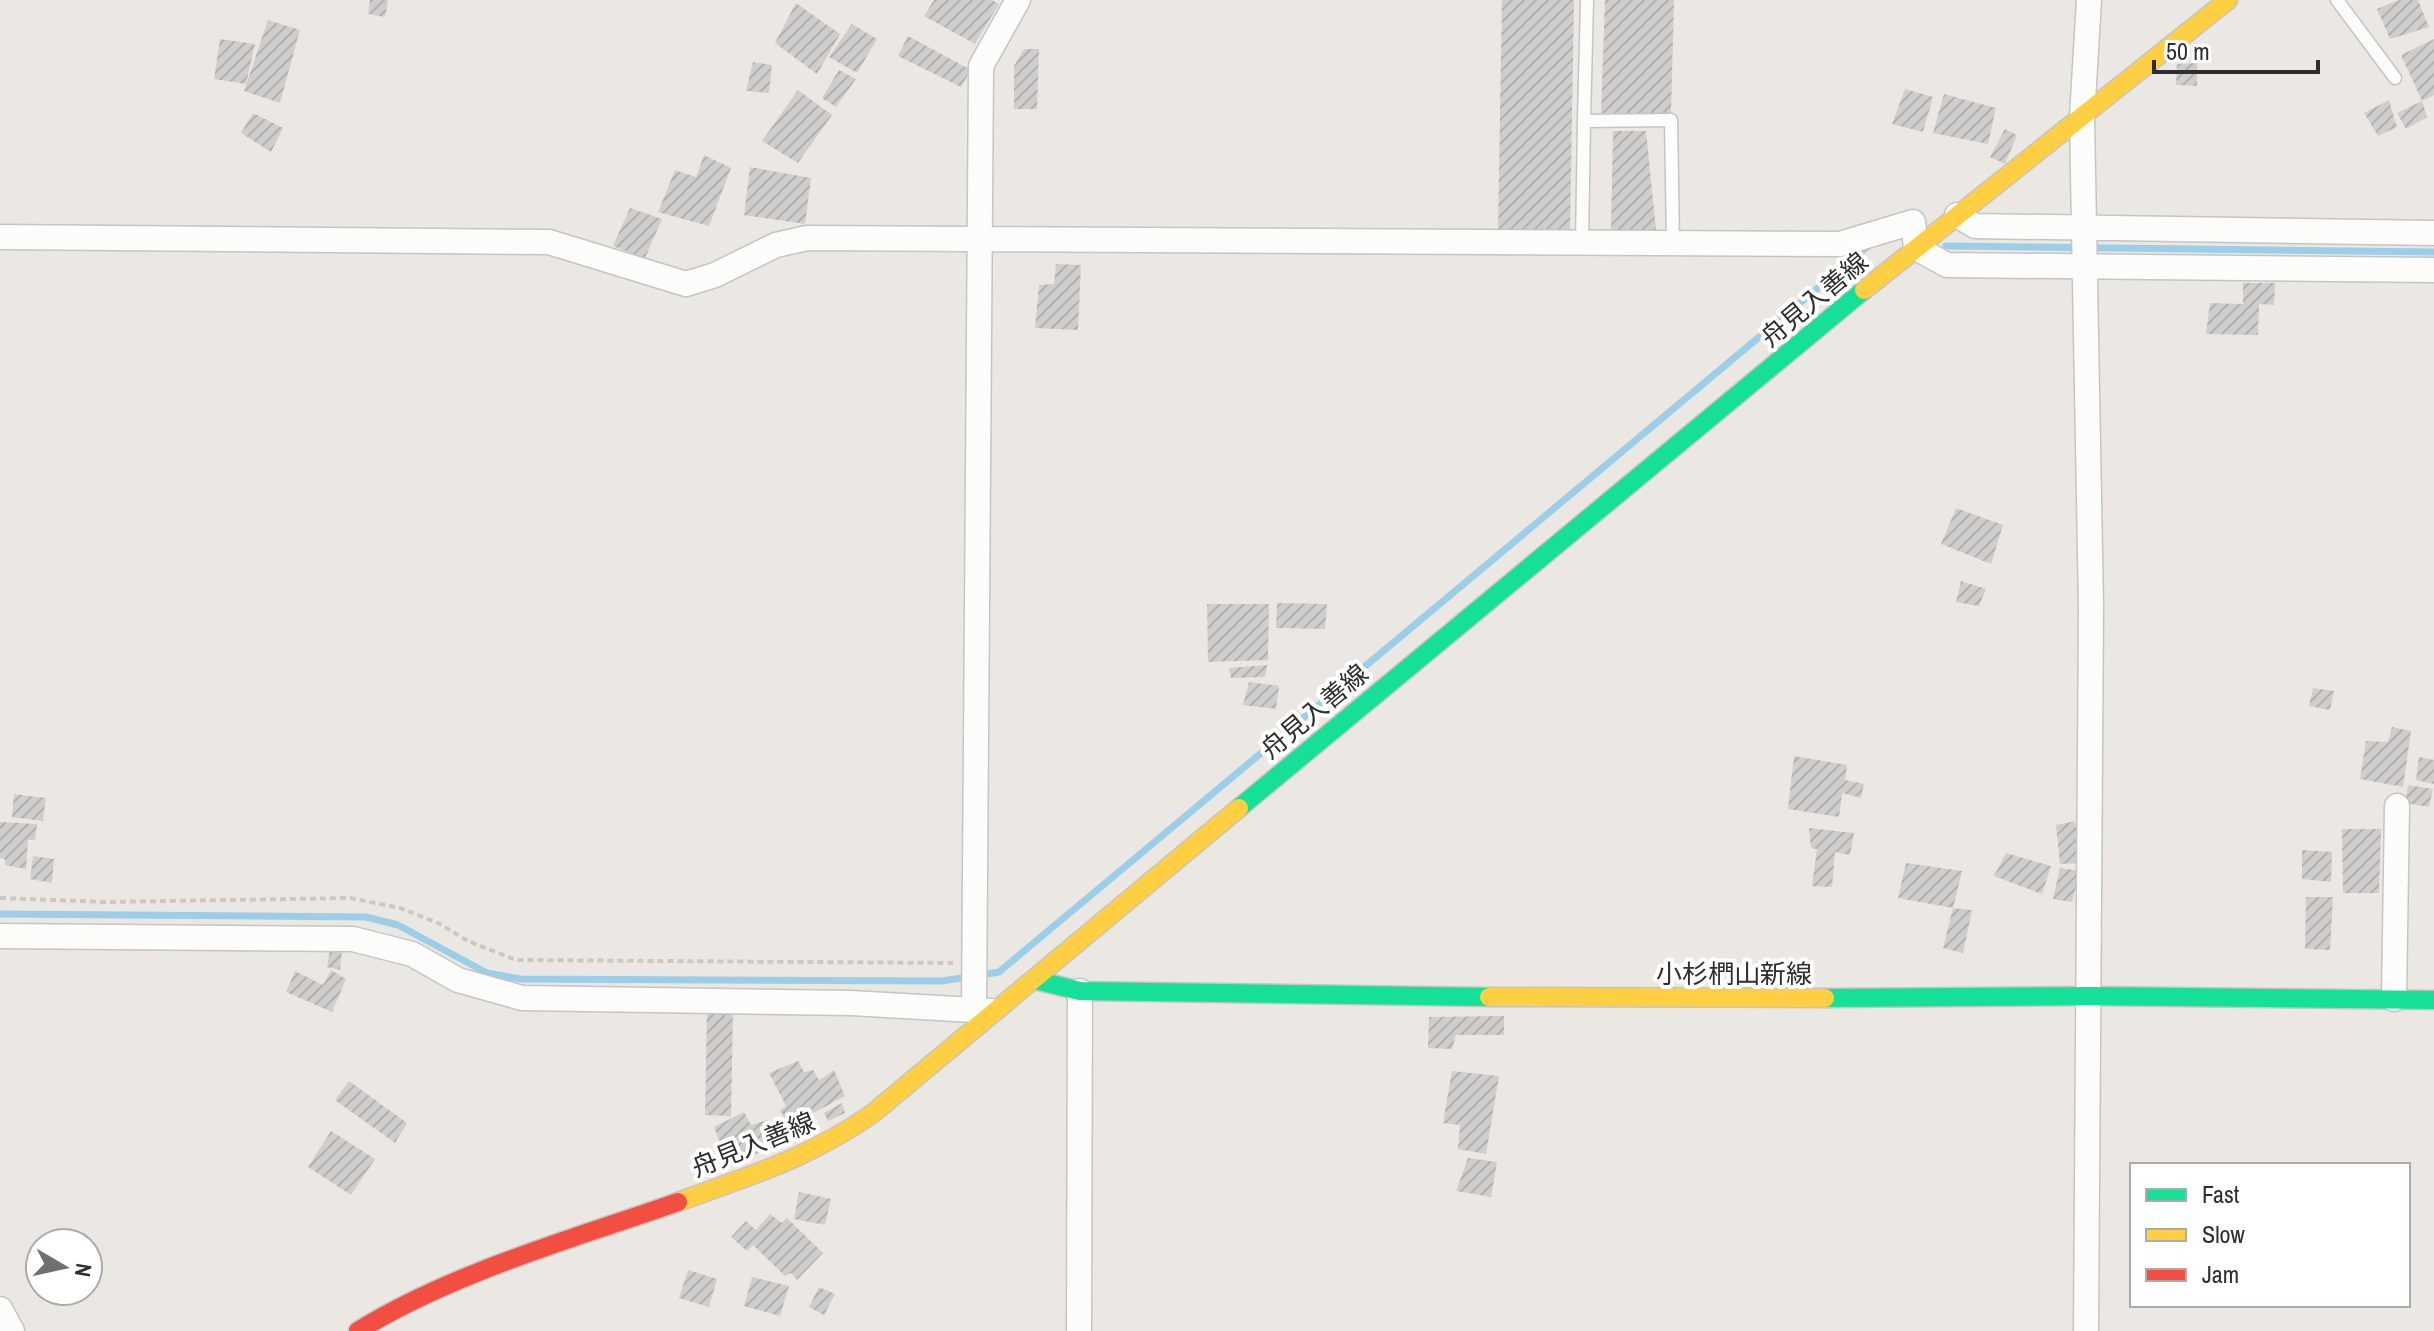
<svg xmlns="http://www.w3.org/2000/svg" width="2434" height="1331" viewBox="0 0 2434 1331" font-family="'Archivo Narrow','Noto Sans JP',sans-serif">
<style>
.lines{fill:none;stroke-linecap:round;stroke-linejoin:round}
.stream{stroke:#9dcee8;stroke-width:7}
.building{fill:url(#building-hatch)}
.lane-casing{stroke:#c6c4c4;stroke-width:15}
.street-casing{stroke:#c6c4c4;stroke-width:27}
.fast-casing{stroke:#c6c4c4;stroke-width:21}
.slow-casing{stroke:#c6c4c4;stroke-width:21}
.jam-casing{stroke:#c6c4c4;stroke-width:21}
.path{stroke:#c9c9c8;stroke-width:4;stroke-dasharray:6 4;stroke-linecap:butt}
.lane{stroke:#fcfcfb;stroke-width:12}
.street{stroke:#fcfcfb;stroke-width:24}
.fast{stroke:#16e098;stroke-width:18}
.slow{stroke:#ffcf43;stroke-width:18}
.jam{stroke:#f24e42;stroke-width:18}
.labels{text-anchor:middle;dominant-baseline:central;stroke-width:8;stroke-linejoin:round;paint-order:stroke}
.street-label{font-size:26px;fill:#2e2e2e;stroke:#fff}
</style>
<defs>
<pattern id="building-hatch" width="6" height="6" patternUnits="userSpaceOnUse" patternTransform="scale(2)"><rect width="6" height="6" fill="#d0cecb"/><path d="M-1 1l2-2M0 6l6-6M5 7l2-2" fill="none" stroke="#b3b1af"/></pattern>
</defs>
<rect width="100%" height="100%" fill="#ebe8e4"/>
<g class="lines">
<path class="stream" d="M1946,246L2434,252
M0,914L366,917L398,925L487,973L521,979L942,981L968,977
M980,975L999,972L1867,247"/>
</g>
<path class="building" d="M370,0H388L385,17L368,14Z
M934,0H992L999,4L975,44L924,16Z
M1502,0H1574L1570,230H1498Z
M1605,0H1674L1671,113H1601Z
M2399,0H2418L2429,27L2390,39L2377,9Z
M796,3L840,34L817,74L775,43Z
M268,20L300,30L280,103L244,91Z
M852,24L877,39L857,73L829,57Z
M908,36L971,70L961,87L898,56Z
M220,39L255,44L246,84L214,79Z
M2434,39V95L2422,101L2401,55Z
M1024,49H1039L1037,109H1014V66Z
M753,62L772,65L769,93L746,91Z
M2197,63V86L2176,85L2177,64Z
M839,70L856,79L836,107L822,98Z
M1905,89L1933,97L1923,132L1892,124Z
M798,90L832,115L798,163L762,141Z
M1944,94L1996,108L1988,144L1933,133Z
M2389,100L2397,127L2378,136L2364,113Z
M2422,101L2427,117L2406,129L2397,113Z
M253,113L283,128L271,152L241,133Z
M2005,129L2017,135L2005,164L1990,157Z
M1613,131H1646L1656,230H1611Z
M704,155L731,168L709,226L658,212L675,170L696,177Z
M750,167L811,178L805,224L744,215Z
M630,208L662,219L645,258L613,246Z
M1056,264L1081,265L1078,330L1035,328L1039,285L1054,284Z
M2243,283H2275L2274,305L2259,304L2258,335L2206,334L2210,303L2243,304Z
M1956,508L2003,525L1991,564L1941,544Z
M1961,581L1986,589L1979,606L1956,602Z
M1277,603L1327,604L1325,629L1276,628Z
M1207,604H1269L1268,660L1208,662Z
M1267,665L1265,677L1231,678L1229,668Z
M1249,682L1279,686L1276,709L1243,705Z
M2313,688L2334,691L2330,710L2309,706Z
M2392,727L2411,731L2403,787L2360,779L2366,741L2388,742Z
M1794,756L1847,765L1845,780L1864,784L1861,798L1842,793L1839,817L1788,809Z
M2419,757L2434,760V784L2416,780Z
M2408,785L2433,789L2429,807L2405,803Z
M14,794L46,798L43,821L12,817Z
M2075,821L2081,863L2060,864L2056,825Z
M0,822L37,824L35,840H28L26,869L5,865V859L0,858Z
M1809,828L1854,833L1850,855L1835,852L1832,887L1812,886L1817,849L1811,848Z
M2342,829H2381L2379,893H2343Z
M2302,850L2332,852L2331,882L2302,879Z
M2006,853L2051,866L2042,894L1994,876Z
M33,856L54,859L52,883L30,879Z
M1906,863L1962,871L1953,908L1898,898Z
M2060,868L2080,871L2072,902L2053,899Z
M2306,897H2333L2330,950L2305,949Z
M1953,908L1972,910L1963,953L1943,948Z
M330,949L342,950L340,970L327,967Z
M331,970L346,979L332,1012L286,992L295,971L323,985Z
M707,1012H733L731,1116L705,1115Z
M1504,1016V1035H1456L1452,1049L1428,1048L1429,1017Z
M798,1061L804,1072L813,1070L819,1080L834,1070L845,1096L789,1126L780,1110L786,1106L769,1073Z
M1452,1071L1499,1076L1486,1154L1458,1149L1460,1125L1443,1123Z
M349,1081L407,1123L395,1143L335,1100Z
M842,1103L845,1113L828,1121L824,1113Z
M744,1112L751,1125L768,1120L778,1145L729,1166L714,1127Z
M331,1131L375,1159L351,1195L308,1167Z
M1468,1158L1497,1162L1491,1197L1456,1191Z
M799,1192L831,1199L825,1225L794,1219Z
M770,1214L782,1223L787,1218L823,1253L797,1280L791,1273L785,1276L753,1245L747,1251L731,1237L746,1221L756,1230Z
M688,1270L717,1279L709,1307L679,1298Z
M752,1277L789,1286L780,1316L744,1306Z
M819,1287L835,1294L824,1315L809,1307Z"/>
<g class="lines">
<defs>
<path id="lane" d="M2337,0L2395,78
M1584,121L1587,0
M1582,243L1584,121L1671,120L1673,243"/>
<path id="street" d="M1957,215L1975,226L2434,233
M0,237L549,242L686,284L715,275L776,245L807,238L1840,244L1913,222L1916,248L1947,265L2434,270
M0,936L353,939L412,954L458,980L522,998L851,1003L991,1011
M2394,999L2397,806
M974,1010L981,66L1018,0
M0,1309L12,1331
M1079,1331L1080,991
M2086,1331L2091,607L2082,117L2089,0"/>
<path id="fast" d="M1239,808L1864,290
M1035,980L1080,991L1489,997
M1825,998L2088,996L2434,1000"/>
<path id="slow" d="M1864,290L2228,0
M1489,997L1825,998
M678,1202C749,1176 809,1158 872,1114L1239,808"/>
<path id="jam" d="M358,1331C453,1272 573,1239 678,1202"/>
</defs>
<use href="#lane" class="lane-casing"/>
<use href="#street" class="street-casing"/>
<use href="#fast" class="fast-casing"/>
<use href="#slow" class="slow-casing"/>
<use href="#jam" class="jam-casing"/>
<path class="path" d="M0,898L106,902L350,898L400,908L438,923L468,941L516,960L953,963"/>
<use href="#lane" class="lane"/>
<use href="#street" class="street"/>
<use href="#fast" class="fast"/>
<use href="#slow" class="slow"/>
<use href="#jam" class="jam"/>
</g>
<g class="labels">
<g class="street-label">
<text transform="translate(1814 299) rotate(-40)">舟見入善線</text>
<text transform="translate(1314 711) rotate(-40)">舟見入善線</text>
<text x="1734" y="973">小杉椚山新線</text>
<text transform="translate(753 1144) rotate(-22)">舟見入善線</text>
</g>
</g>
<rect x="2130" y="1163" width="280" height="144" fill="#ffffff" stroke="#ababab" stroke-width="2"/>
<rect x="2146" y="1189" width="40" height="12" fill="#16e098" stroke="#ababab" stroke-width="2"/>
<text x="2202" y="1203" font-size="24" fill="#2e2e2e">Fast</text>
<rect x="2146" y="1229" width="40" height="12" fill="#ffcf43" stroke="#ababab" stroke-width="2"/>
<text x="2202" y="1243" font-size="24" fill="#2e2e2e">Slow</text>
<rect x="2146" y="1269" width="40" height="12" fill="#f24e42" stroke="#ababab" stroke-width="2"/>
<text x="2202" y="1283" font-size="24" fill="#2e2e2e">Jam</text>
<g transform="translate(64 1267) rotate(99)"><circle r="38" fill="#ffffff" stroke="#ababab" stroke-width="2"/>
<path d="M0-6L14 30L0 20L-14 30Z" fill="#706f6e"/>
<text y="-12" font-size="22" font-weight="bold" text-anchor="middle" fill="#2e2e2e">N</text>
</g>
<path d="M2154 60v12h164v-12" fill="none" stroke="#2e2e2e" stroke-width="4"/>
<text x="2166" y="60" font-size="24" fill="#2e2e2e" stroke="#ffffff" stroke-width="6" paint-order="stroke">50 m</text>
</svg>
